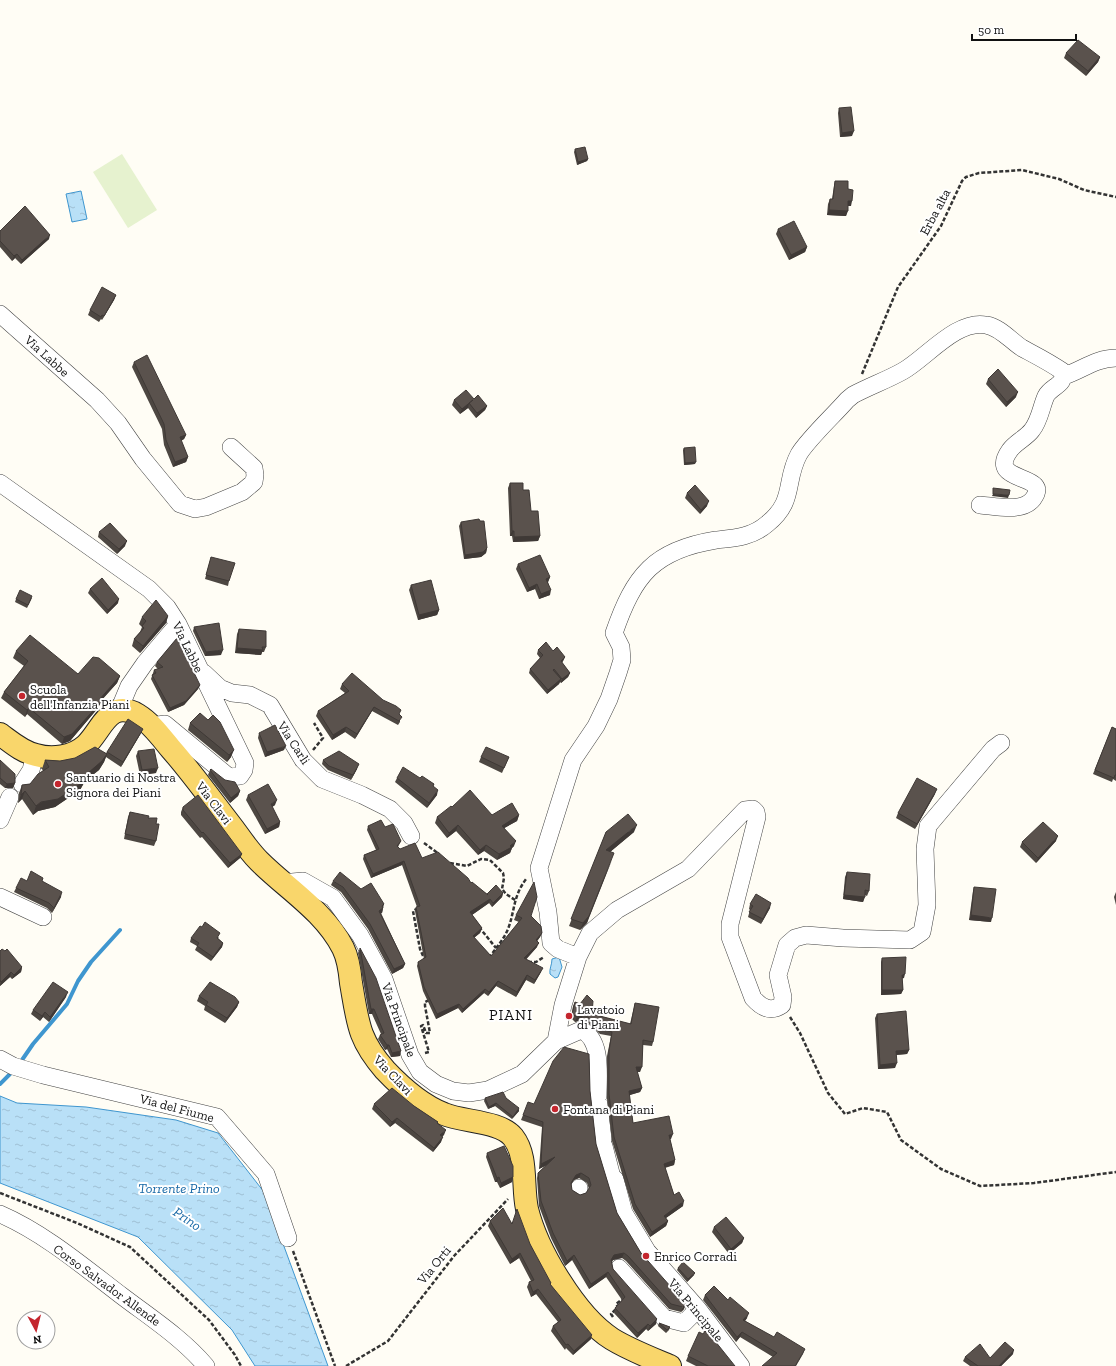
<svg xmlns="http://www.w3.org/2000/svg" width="1116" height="1366" viewBox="0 0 1116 1366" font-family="'Zilla Slab',serif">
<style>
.pitch{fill:#e6f2cf}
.water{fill:url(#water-ripples);stroke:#3f96cf}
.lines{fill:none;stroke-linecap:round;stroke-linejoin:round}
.stream{stroke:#3f96cf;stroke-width:4}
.minor-casing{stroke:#444;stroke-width:18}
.major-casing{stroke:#222;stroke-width:24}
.path{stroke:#333;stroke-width:2.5;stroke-dasharray:4 2;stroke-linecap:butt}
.minor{stroke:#fff;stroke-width:17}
.major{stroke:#f9d66b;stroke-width:22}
.wall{fill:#4d4742;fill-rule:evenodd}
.shaded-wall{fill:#3f3936}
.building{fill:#5a524d;stroke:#3f3936;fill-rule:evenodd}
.poi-dot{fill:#c4262e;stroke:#fff;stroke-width:1.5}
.labels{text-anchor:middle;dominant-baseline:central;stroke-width:4;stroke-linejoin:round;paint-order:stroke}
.street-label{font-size:13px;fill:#111;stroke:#fff}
.poi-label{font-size:13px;fill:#111;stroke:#fff;text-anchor:start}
.water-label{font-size:14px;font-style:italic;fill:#1768a6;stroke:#fff}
.quarter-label{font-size:15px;letter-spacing:1px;fill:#111;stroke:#fff}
</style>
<defs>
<pattern id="water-ripples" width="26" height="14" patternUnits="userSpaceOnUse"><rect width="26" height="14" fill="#b9e0f7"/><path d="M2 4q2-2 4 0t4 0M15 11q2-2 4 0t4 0" fill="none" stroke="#9ebfd3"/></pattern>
</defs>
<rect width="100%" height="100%" fill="#fffdf5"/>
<path class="pitch" d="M122,154L157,210L128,228L93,172Z"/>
<path class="water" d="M81,191L87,219L72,222L66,194Z
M559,957L562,967L558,977L555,978L550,974C549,969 552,965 552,959Z
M0,1096L17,1103L86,1107L176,1120L218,1133L264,1192L328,1366H255L232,1330L138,1237L0,1183Z"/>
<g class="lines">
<path class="stream" d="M22,1060L33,1044L67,1004L78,981L91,962L120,930
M0,1084L10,1074"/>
<defs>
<path id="minor" d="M0,314L97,400L118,423L143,459L180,504L195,509L206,507L242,492L254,482L255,475L254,468L231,447
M1064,376C1082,370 1096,358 1116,358
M0,483L149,589L167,607L178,624L245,763L244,770L240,776L229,777L165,724L151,726
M204,673L220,688L232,693L250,695L270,705L303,760L322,779L362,795L390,809L404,823L411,836
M119,710L129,686L145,663L178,624
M22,784L31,770L35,755
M0,820L10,797
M281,883L303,881L333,898L360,935L384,979L410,1055L420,1072L436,1084L453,1091L469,1093L488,1090L522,1074L556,1041L581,1030C603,1039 598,1077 598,1096
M0,897L43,917
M578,957L558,949L551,943L548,912L539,868L573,760L596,726L609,699L618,673L622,660L621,647L614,633C634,575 654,550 716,540C735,538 752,537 767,524C796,501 784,481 799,454C809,438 834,415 847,400L853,395C870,386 887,380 903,371C926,358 957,319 986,325C1000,327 1011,341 1022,348C1035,355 1049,362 1062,371C1067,385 1051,386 1046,396C1041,407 1040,420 1032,430C1026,438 1016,442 1010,450C985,485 1053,472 1033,499C1022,513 995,506 980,505
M556,1041L563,1005L578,957L590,933L617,910L688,869L745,810L753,809L756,812L757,817L730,924V937L753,998C761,1007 770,1013 782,1005L783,997L778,975L787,945L795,938L806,935L843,938L910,940L922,932L927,905L925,849L928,826L993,749L1001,743
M0,1059L13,1066L43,1075L217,1117L266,1174L288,1238
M599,1104L603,1139
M604,1146L612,1177L615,1179L624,1213L647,1251L698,1309L741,1366
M579,1188V1190
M0,1214C44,1233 84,1267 122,1296C151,1318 182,1338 206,1366
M619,1268L664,1318L684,1323L698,1309"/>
<path id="major" d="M0,734C11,742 22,752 36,755C52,760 73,757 86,745C102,730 109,698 138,715C151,723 161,737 171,749C193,774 212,801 233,828C241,839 249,851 259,861C287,889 324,911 343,948C348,958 350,972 351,983C358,1023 358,1039 385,1070C402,1088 421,1105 444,1114C463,1122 500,1121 513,1137C528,1156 522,1186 527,1209C537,1250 576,1316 612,1339C630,1350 651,1358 670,1366"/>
</defs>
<use href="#minor" class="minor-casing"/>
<use href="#major" class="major-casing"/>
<path class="path" d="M862,374L898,287L941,226L962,181L966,177L979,173L1022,170L1059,179L1084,190L1116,197
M313,750L323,738L314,723
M424,843L439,854
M450,863L467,866L481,859L490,860L503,873L504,878L502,889L506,894L515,900
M418,908L413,911L420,949L424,958
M479,927L496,948
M489,958C496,948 504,939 508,929C515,911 513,895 527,878
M528,962H536L544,957
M790,1017L800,1033L828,1093L845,1114L863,1108L887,1112L901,1140L941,1169L980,1186L1034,1183L1116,1172
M425,1053L429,1052L421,1026L423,1025L426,1033H430L425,1006V1002L429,1000
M0,1193L77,1223L130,1247L209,1320L235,1355L241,1366
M293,1251L335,1366
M613,1317L611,1314L618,1307L616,1304L624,1298
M346,1366L388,1341L454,1256L508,1199"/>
<use href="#minor" class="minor"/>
<use href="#major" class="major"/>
</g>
<path class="wall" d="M1066,53L1100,57L1098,62L1086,76L1064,58Z
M839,108L852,136L840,137L838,113Z
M575,149L588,159L587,161L577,165L574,152Z
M835,181L848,189L851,206H848L846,216L827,215L828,204L830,199H832L834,186Z
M778,229L807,247L805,252L789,260L776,234Z
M0,231L49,239L21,264L15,258L12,261L0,247Z
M116,295L114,300L102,320L101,319L99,322L88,315L90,310Z
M134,362L186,435L184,439L181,441L188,457L186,462L173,467L164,445L162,429L132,367Z
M988,379L1016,397L1006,407L986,384Z
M454,400L487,406L485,410L476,418L468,408L460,414L452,405Z
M684,448L695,464L684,465L683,450Z
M510,483L523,490L540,536L538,541L513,542L512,536H510L508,488Z
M687,493L707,506L700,514L685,498Z
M461,522L487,548L486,553L481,557L464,559L459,526Z
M99,532L125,546L117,554L98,537Z
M211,557L229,581L228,586L205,579Z
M518,564L550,577L548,582L550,595L539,599L535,589L527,592L516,569Z
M411,585L439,610L437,615L418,620L409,590Z
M90,589L118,603L107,614L88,593Z
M32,598L27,608L15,602L16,599Z
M168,616L166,623L140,653L132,646L134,639L140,632L142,627L139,624L142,617Z
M194,627L221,655L205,656L193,631Z
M239,629L266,647L264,652H262L261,655L235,653L237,634Z
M538,650L553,651L565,657L562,663L570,673L568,677L561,683L560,682L559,684L547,694L529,673L530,669L540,658L537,654Z
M16,651L78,674L120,676L117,683L101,701L98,708L70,741L62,744L27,714L25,717L1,698L4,692L24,666L13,658Z
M157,662L200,685L198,689L184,705L168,712L151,679L154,670L158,669L155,666Z
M342,684L400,715V722L398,725L372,711L355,739L345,732L332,740L316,716L318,711L345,693L340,689Z
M200,713L231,757L227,762L188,730L190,723Z
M1112,727L1116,729V781L1113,779L1112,782L1093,774Z
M141,733L121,767L106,757L104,762L99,770L85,781L80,790L55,807L38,811L33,815L22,799L18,803L19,793L22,785L30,784L43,771L42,769L45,760L60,761L106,753L107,752Z
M259,733L284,750L265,757L258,738Z
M138,751L156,773L140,775L136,756Z
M481,757H509L502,773L479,762Z
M0,760L15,783L13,788H5L0,784Z
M323,760L357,769L351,780L328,770L322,764Z
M210,770L240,791L238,796L230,803L208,775Z
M397,778H420L434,784L433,787L437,795L427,808L395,782Z
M935,794L915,829L896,818L898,813Z
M248,795L275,805L272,807L280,822L279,827L265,834L246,800Z
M183,807L242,854L240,858L228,868L202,837L200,838L181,815V812Z
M452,807L492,815H519L517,821L504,828L514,846L512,848L510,853L497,860L484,851L478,855L456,831L447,838L435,823L437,817Z
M130,812L156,824V841L154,846L124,839L128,817Z
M368,826L385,827L401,841L398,847L400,849L422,858L471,883L487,894L503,893L502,897L492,907L489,903L472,915L482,928L480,933L474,938L491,956L519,922L514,920L516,915L531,916L542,933L540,937L537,941V947L526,959L541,972L534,984L526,980L516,997L496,986L488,996L484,993L462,1013L458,1008L436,1019L423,991L417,966L418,962L424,959L415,911L417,907L402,865L371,878L363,859L364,855L376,850L367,830Z
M606,832H634L610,852L587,923L580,930L569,926Z
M1056,841L1036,863L1020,847L1022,842Z
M847,872L869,891L867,896L865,895L863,902L843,899L845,877Z
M27,881H42L61,897L52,913L47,908L14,892L16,888Z
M333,881L383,908L382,913H381L405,964L403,968L392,974L368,929L341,892L331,885Z
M974,887L991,922L969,920L973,891Z
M1116,892V905L1114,897Z
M750,904L770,908L761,924L748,917L750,910L749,909Z
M219,937L218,938L223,943L222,947L211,961L195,950L197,946L190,942L191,938Z
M360,948L400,1056L391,1057L387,1049L385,1050L378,1039L380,1035L381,1034L372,1014H369L358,953Z
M0,951L22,967L21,972L12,979L10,977L0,986Z
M882,958L904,978H902L903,990L901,994L881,995V962Z
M199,996L239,1002L237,1007L225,1023L204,1010L205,1006L197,1001Z
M66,997L49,1022L43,1017L40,1021L31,1014L33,1010Z
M575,1002L592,1014L630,1024L635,1003L653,1042L652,1046L643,1045L640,1072H637L642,1088L640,1092L629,1095L633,1123L671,1139H670L675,1160L674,1165L665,1168L674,1195L683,1206L666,1218L668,1221L666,1226L650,1237L633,1209L612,1141L607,1099V1056L611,1036L600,1034L586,1021L581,1020L575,1022L571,1018L573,1006Z
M877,1014L909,1050L907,1054L896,1055L895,1068L878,1069L875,1018Z
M590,1091L596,1144L617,1213L641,1253L684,1309L681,1312L669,1309L626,1261L622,1258L613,1260L612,1262L613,1269L656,1324L648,1331L646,1329L637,1338L614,1313L615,1308L622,1300L606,1277L589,1289L572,1260L565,1266L551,1238L539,1206L537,1178L538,1173L547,1165L539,1169L542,1127L521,1120L523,1115L534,1104ZM579,1178L587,1183L589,1189L586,1193L580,1195L572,1190L571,1184L574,1180Z
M485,1098H506L519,1111L512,1119L495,1106L488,1109L484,1101Z
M374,1104L414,1106L438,1122V1123L444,1135L442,1136L441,1142L433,1152L395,1123L390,1127L372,1109Z
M487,1153L513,1177L512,1182L500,1188L497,1182H495L486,1157Z
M490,1221L512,1223L530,1244L550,1284L591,1339L573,1355L566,1348L565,1350L551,1331L553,1326L558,1322L536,1294L531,1297L527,1287L529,1282L531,1281L519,1258L510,1264L488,1226Z
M714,1227L744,1238L742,1243L729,1254L712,1232Z
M678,1268L694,1275L687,1282L677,1270Z
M705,1295L747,1318L745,1321L803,1354L773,1357L740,1337L736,1342L703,1300Z
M659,1323L670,1327L669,1330L666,1333L658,1326Z
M1013,1354L1001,1366H970L963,1361L965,1357L990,1358Z
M688,1356L735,1366H696L686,1361Z"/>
<path class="shaded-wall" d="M1100,57L1098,62L1086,76L1088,71Z
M854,131L852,136L840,137L842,133Z
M588,159L587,161L577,165L578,162Z
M848,201H852L851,206H847Z
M829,210L848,211L846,216L827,215Z
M50,235L49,239L21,264L22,260Z
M807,247L805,252L789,260L791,255Z
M17,254L15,258L12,261L14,256Z
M116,295L114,300L102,320L104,316Z
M1018,392L1016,397L1006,407L1007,402Z
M469,403L468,408L460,414L462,409Z
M487,406L485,410L476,418L477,413Z
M186,435L184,439L178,442L180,437Z
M188,457L186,462L173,467L175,462Z
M696,462L695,464L684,465L685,463Z
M993,494L1009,495L1008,498L992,496Z
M709,501L707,506L700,514L701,510Z
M512,531H514L512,536H510Z
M540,536L538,541L513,542L514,537Z
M127,541L125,546L117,554L119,549Z
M487,548L486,553L481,557L464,559L465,555Z
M550,577L548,582L545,584L546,579Z
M537,584L535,589L527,592L529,588Z
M551,590L550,595L539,599L541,594Z
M119,599L118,603L107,614L108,610Z
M439,610L437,615L418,620L419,615Z
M168,616L166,623L140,653L143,646Z
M237,648L263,650L261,655L235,653Z
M223,650L221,655L205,656L206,652Z
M565,657L563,661L559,665L561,661Z
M570,673L568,677L561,683L562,679Z
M120,676L117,683L96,706L99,700Z
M561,679L559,684L547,694L548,690Z
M200,685L198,689L184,705L168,712L170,708Z
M101,702L98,708L70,741L62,744L64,737Z
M374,707L372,711L355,739L357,734Z
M29,708L27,714L25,717L27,710Z
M346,727L345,732L332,740L333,735Z
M143,729L141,733L121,767L123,762Z
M286,746L284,750L265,757L267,752Z
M234,750L231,757L227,762L229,755Z
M107,754L104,762L99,770L85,781L80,790L55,807L38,811L33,815L36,806L88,773Z
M359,764L357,769L351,780L353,775Z
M158,768L156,773L140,775L142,770Z
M15,783L13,788H5L7,784Z
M937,789L935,794L915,829L917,824Z
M438,790L437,795L427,808L429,803Z
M25,791L22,799L18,803L21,795Z
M240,791L238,796L230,803L231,798Z
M277,800L275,805L269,809L271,804Z
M519,815L517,821L499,831L502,826Z
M280,822L279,827L265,834L267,829Z
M458,825L456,831L447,838L449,833Z
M637,825L634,832L604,857L606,850Z
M1058,836L1056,841L1036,863L1038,858Z
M516,841L514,846L512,848L510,853L497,860L499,854L510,846Z
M486,845L484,851L478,855L480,850Z
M242,854L240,858L228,868L230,863Z
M612,860L587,923L580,930L583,923Z
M404,861L402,865L371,878L373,874Z
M62,892L61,897L52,913L54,908Z
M503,893L502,897L492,907L493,903Z
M844,895L865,897L863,902L843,899Z
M490,899L489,903L469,917L470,912Z
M771,903L770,908L761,924L763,919Z
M384,904L382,913L378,915L382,906Z
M971,915L992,918L991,922L969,920Z
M482,928L480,933L471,940L473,936Z
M542,933L540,937L535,944L536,940Z
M223,943L222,947L211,961L213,957Z
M539,943L537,947L523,963L524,958Z
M405,964L403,968L392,974L394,969Z
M22,967L21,972L12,979L14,975Z
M543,968L541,972L534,984L535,980Z
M11,972L10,977L0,986L1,982Z
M905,974L904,978L901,979L902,975Z
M527,975L526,980L516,997L517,992Z
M498,981L496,986L488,996L489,992Z
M485,989L484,993L462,1013L463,1009Z
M882,990H903L901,994L881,995Z
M68,992L66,997L49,1022L50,1017Z
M239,1002L237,1007L225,1023L227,1018Z
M459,1004L458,1008L436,1019L437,1014Z
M371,1009H374L372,1014H369Z
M45,1012L43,1017L40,1021L42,1016Z
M583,1015L581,1020L575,1022L577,1017Z
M387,1045H389L387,1049L385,1050Z
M909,1050L907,1054L894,1055L896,1051Z
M401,1051L400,1056L391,1057L392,1053Z
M897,1063L895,1068L878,1069L880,1065Z
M636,1067H642L640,1072L634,1071Z
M642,1088L640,1092L627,1096L629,1091Z
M496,1103L495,1106L488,1109L489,1107Z
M519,1108V1111L512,1119L513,1117Z
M397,1118L395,1123L390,1127L392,1122Z
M446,1130L444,1135L439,1139L440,1135Z
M673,1134L671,1139L667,1140L669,1135Z
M443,1137L441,1142L433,1152L434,1148Z
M555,1157L553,1162L539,1169L541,1164Z
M675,1160L674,1165L662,1168L664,1164Z
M581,1173L579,1178L574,1180L569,1188L571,1183L576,1175Z
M499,1177L497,1182H495L497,1178Z
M513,1177L512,1182L500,1188L501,1183Z
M684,1201L683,1206L663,1220L664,1216Z
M668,1221L666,1226L650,1237L652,1232Z
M744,1238L742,1243L729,1254L731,1249Z
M520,1253L519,1258L510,1264L512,1259Z
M624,1253L622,1258L613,1260L609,1265L611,1260L614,1255Z
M574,1255L572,1260L565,1266L567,1261Z
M608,1272L606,1277L589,1289L591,1284Z
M695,1273L694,1275L687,1282L688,1279Z
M538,1289L536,1294L531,1297L533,1292Z
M686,1304L684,1309L681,1312L683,1307Z
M749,1313L747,1318L742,1325L743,1320Z
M657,1319L656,1324L648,1331L650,1326Z
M648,1324L646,1329L637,1338L638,1333Z
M742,1332L740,1337L736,1342L737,1337Z
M592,1335L591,1339L573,1355L574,1351Z
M805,1349L803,1354L796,1366H795Z
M1014,1350L1013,1354L1001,1366H999Z"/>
<path class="building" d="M1078,40L1100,57L1088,71L1066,53Z
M851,107L854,131L842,133L839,108Z
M585,147L588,159L578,162L575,149Z
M835,181H848V189L853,190L852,201H848V211L829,210L830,199H833Z
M25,206L50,235L22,260L17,254L14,256L0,241V231Z
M794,221L807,247L791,255L778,229Z
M102,287L116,295L104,316L102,315L101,317L90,310Z
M147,355L186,435L180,437L188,457L175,462L166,440L164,424L134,362Z
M998,369L1018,392L1007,402L988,379Z
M466,390L474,399L478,395L487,406L477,413L469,403L473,400L462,409L454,400Z
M695,447L696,462L685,463L684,448Z
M510,483H523V490H529L531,511H538L540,536L514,537V531H512Z
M695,485L709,501L701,510L687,493Z
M993,488L1010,490L1009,495L993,494Z
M479,519L480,521H484L487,548L483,552L465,555L461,522Z
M110,523L127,541L119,549L99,532Z
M540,555L550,577L546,579L551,590L541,594L537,584L529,588L518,564Z
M211,557L235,563L229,581L206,575Z
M102,578L119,599L108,610L90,589Z
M431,580L439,610L419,615L411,585Z
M20,590L32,596L28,605L16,599Z
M156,600L168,616L143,646L134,639L144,628L142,626L146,621L142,617Z
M219,623L223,650L206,652L194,627Z
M239,629L266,631V647H262L263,650L237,648Z
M30,635L78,674L93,657L99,658L120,676L99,700L101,702L72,734L64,737L29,708L27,710L4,692L28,661L16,651Z
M177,638L200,685L186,701L170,708L152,675L156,673L154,670L163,667L157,662Z
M546,642L553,651L557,647L565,657L561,661L570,673L562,679L554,669L553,670L561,679L548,690L530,669L543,655L538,650Z
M352,673L383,700L396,706L401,710L399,714L402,717L399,721L374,707L357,734L346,727L333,735L318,711L349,691L342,684Z
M200,713L208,720L213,715L220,722L234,750L229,755L190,723Z
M128,719L143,729L123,762L107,752Z
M275,725L286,746L267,752L259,733Z
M1112,727L1116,729V775H1115L1114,778L1095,770Z
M95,747L107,754L102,761L88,773L83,782L58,799L41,802L36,806L25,791L21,795L22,785L30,784L38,774L49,767L45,760L60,761L75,758Z
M486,747L509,757L504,768L481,757Z
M154,749L158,768L142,770L138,751Z
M339,751L359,764L353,775L329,766L323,760Z
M0,760L15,774V783L7,784L0,778Z
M403,767L420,778L422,776L434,784L433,786L438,790L429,803L397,778Z
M211,769L225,780L235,782L240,791L231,798L210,770Z
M917,778L937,789L917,824L898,813Z
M268,784L277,800L271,804L280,822L267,829L248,795Z
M470,790L492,815L512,803L519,815L502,826L516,841L510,846L512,847L499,854L486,845L480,850L458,825L449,833L437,817L451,806L452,807Z
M198,795L242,854L230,863L203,832L202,833L183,810V807Z
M130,812L149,816L148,818H157L156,824H159L156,841L125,834Z
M628,814L637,825L606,850L614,853L589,916L583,923L571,919L606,832Z
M381,820L385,827L393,824L401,841L397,846L400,849L415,843L422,858L438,852L468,878L471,883L472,882L488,895L487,894L496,885L503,893L493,903L490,899L470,912L482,928L473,936L491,956L522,918L516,915L534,882L537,897L531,916L541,926L542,933L536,940L539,943L524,958L543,968L535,980L527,975L517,992L498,981L489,992L485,989L463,1009L459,1004L437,1014L424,987L418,962L426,957L416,907L420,906L404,861L373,874L364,855L379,849L368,826Z
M1043,822L1058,836L1038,858L1022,842Z
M31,871L43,878L42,881L62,892L54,908L49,903L16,888L21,878L27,881Z
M340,872L361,889L371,883L384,904L382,906L383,908L379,911L405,964L394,969L370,924L343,887L333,881Z
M847,872L870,874L869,891L865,890V897L844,895Z
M974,887L996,889L992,918L971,915Z
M756,894L771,903L763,919L749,912L753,906L750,904Z
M205,922L220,933L217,938L223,943L213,957L197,946L199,943L191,938L200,926L202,927Z
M360,948L376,978L401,1051L392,1053L389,1045H387L380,1035L384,1033L374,1009H371Z
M2,949L5,951L7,949L22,967L14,975L11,972L1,982L0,980V951Z
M906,957L905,974L902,975L903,990H882V958Z
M53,982L68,992L50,1017L45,1012L42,1016L33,1010Z
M210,982L235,997L239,1002L227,1018L206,1005L208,1002L199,996Z
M587,995L593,1001L592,1014L631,1024L635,1003L659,1007L653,1042L643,1040L642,1067H636L642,1088L629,1091L633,1123L669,1116L673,1134L669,1135L675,1160L664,1164L674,1195L679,1192L684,1201L664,1216L668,1221L652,1232L635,1204L614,1137L609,1094V1051L612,1032L601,1029L588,1017L583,1015L577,1017L572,1014L575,1002L580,1004Z
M906,1011L909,1050L896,1051L897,1063L880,1065L877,1014Z
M564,1047L589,1054L590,1091L596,1144L617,1213L641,1253L686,1304L683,1307L671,1304L628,1256L624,1253L614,1255L611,1260L613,1269L657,1319L650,1326L648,1324L638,1333L615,1308L625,1297L608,1272L591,1284L574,1255L567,1261L553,1233L541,1201L538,1173L555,1157L541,1164L543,1122L523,1115L528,1102L534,1104L553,1061ZM581,1173L589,1178L591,1185L586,1193L580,1195L572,1190L571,1183L576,1175Z
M392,1088L414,1106L438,1122L437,1123L446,1130L440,1135L443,1137L434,1148L397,1118L392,1122L374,1104Z
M503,1092L506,1098L519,1108L513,1117L496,1103L489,1107L485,1098Z
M504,1146L513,1166V1177L501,1183L499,1177L497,1178L487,1153Z
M503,1208L512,1224L517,1209L530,1244L551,1283L550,1284L592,1335L574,1351L568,1344L566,1345L553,1326L561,1320L538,1289L533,1292L529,1282L534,1280L520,1253L512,1259L490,1221Z
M726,1217L744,1238L731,1249L714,1227Z
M683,1262L695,1273L688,1279L678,1268Z
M714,1286L728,1300L730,1297L749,1313L743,1320L774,1337L777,1332L805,1349L795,1366H762L777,1353L742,1332L737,1337L705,1295Z
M659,1323L670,1327L667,1330Z
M705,1331L711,1336L735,1366H708L688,1356L699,1332L703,1334Z
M1005,1342L1014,1350L999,1366H978L965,1357L980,1344L990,1358Z"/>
<g class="poi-dot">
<circle cx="22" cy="696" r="4"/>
<circle cx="58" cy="784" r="4"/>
<circle cx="569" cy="1016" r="4"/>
<circle cx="555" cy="1109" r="4"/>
<circle cx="646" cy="1256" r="4"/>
</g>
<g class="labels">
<g class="street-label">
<text transform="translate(935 212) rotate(-62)">Erba alta</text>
<text transform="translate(47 356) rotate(42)">Via Labbe</text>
<text transform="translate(188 647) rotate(64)">Via Labbe</text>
<text transform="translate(294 743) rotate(57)">Via Carli</text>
<text transform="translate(214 803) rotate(53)">Via Clavi</text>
<text transform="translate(399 1020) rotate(70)">Via Principale</text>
<text transform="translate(393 1075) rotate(46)">Via Clavi</text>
<text transform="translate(177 1108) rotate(15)">Via del Fiume</text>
<text transform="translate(434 1265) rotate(-51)">Via Orti</text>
<text transform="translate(107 1285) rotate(36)">Corso Salvador Allende</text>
<text transform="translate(696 1310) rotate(50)">Via Principale</text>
</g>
<g class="poi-label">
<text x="30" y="689">Scuola<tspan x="30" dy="15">dell'Infanzia Piani</tspan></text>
<text x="66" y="777">Santuario di Nostra<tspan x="66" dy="15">Signora dei Piani</tspan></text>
<text x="577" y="1009">Lavatoio<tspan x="577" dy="15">di Piani</tspan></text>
<text x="563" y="1109">Fontana di Piani</text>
<text x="654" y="1256">Enrico Corradi</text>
</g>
<g class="water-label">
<text x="179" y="1188">Torrente Prino</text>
<text transform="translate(187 1219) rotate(34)">Prino</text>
</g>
<g class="quarter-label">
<text x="511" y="1015">PIANI</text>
</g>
</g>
<g transform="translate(36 1330) rotate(173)"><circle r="19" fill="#ffffff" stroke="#a0a0a0"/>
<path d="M0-3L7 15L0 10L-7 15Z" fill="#c4262e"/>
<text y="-6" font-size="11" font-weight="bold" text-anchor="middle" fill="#111111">N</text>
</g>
<path d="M972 34v6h104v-6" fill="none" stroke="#111111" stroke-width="2"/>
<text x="978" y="34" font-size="12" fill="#111111" stroke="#ffffff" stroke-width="3" paint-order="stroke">50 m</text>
</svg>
